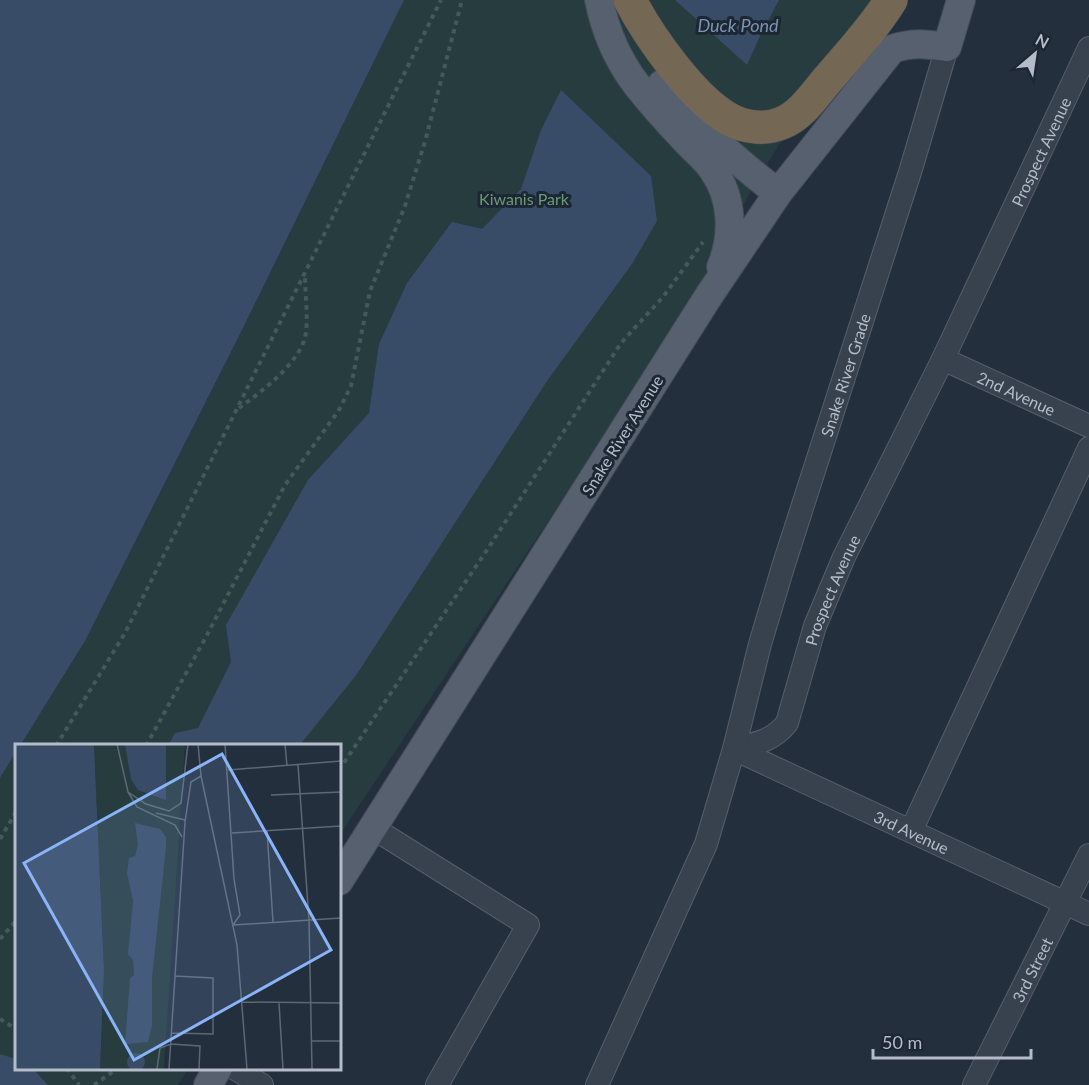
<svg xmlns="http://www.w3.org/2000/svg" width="1089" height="1085" viewBox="0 0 1089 1085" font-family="Lato,sans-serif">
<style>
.green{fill:#263c3f}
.water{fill:#394c67}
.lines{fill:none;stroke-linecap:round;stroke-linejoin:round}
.minor-casing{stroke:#565f6c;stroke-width:24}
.major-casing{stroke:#414a57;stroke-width:30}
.highway-casing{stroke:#434c59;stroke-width:34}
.path{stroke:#44595c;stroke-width:4;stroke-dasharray:4.5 4.5;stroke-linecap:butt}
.minor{stroke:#38414e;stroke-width:22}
.major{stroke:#56606e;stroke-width:28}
.highway{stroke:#746855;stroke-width:33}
.labels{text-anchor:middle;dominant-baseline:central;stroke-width:6;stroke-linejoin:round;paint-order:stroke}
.street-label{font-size:16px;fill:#b4bcc9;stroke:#1d2633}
.park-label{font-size:16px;fill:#6b9a76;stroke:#1d2633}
.water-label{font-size:18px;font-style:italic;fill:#7c92b1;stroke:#1d2633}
.inset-road{fill:none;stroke:#5e6776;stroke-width:1.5}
.view{fill:#8ab4f8;fill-opacity:0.15;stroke:#8ab4f8;stroke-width:3}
.inset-edge{fill:none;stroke:#b4bcc9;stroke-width:3}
</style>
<rect width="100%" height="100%" fill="#242f3e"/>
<path class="green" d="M404,0H877L800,112L758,178L704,278L645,375L339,836V746H20L85,641L240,334Z
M16,752V1068L188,1069L178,1085H0V778Z"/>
<path class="water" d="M0,0H404L240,334L85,641L20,746H16V752L0,778Z
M675,0H779L760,36L747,65Z
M561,90L651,176L657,221L632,264L547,381L357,674L299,746H168L175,733L198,728L231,662L226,625L308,480L369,413L379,344L407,283L452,222L482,229L521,189L541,130Z
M0,1054L16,1059V1068L33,1069L48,1085H0Z"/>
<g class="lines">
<defs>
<g id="minor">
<path id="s1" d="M943,359L1089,426"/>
<path id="s2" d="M734,749C755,744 773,741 787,723L815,626L844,557L943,359L1089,48"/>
<path id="s3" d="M734,749L1089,914"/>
<path d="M373,828L528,925L437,1085"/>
<path d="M911,831L1089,448"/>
<path d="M234,1068L262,1085"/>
<path id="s4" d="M597,1085L706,844L734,749L760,644L783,567L911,169L947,47"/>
<path id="s5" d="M974,1085L1089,855"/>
</g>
<path id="major" d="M599,0C605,30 618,60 636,84C651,103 668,122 685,140C694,150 706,159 713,170C733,198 734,236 721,267
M662,84C695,125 736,161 778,193
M339,881L708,297L778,193L892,49C912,42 927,44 947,47L961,0
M208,1085L218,1068"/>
<path id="highway" d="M630,0C649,37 693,99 729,119C745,128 766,130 782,123C802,115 815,94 828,79C850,53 873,29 891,0"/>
</defs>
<use href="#minor" class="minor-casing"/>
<use href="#major" class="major-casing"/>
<use href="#highway" class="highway-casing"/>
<path class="path" d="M239,408C261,392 303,361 306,332C308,314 305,294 305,275
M56,746L125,633L441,0
M146,746L207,635L285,485L339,410L351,386L370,291L405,206L426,138L462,0
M339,770L489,547L621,343L663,297L703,242
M0,839L16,812
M0,939L16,921
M0,1019L16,1029
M67,1068L79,1085
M94,1085L118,1068"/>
<use href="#minor" class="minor"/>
<use href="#major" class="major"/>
<use href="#highway" class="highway"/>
</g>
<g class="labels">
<g class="street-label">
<text stroke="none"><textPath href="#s2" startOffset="687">Prospect Avenue</textPath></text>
<text stroke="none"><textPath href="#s4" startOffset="754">Snake River Grade</textPath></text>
<text stroke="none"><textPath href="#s1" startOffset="81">2nd Avenue</textPath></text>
<text transform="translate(622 435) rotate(-58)">Snake River Avenue</text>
<text stroke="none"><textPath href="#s2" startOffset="201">Prospect Avenue</textPath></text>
<text stroke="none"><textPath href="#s3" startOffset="196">3rd Avenue</textPath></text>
<text stroke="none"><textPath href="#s5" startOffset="129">3rd Street</textPath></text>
</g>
<g class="park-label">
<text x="524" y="198">Kiwanis Park</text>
</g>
<g class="water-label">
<text x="738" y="25">Duck Pond</text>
</g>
</g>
<g transform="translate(15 744)">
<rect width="326" height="326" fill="#242f3e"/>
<path d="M79,0H170L149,325H85L89,227Z" fill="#263c3f"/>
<path d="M0,0H79L89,227L85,325H0ZM110,0H151V56L123,46L116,35ZM120,79L145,85L151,93V103L137,234V281L133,298L110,300L115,234L119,231L118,216L113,210L118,157L112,129L114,114L120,112L123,101ZM112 318a9 9 0 1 1 18 0a9 9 0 1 1-18 0Z" fill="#394c67"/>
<path class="inset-road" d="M102,0L113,48L131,60L154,67L166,59L173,0M210,0L219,135L225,171L218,181M270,0L272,22M283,21L294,176L297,325M213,26L326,17M186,32L222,201L232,325M113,48L122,63L160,81L167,93M256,51L326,48M141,69L170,76M252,87L258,178M217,89L326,82M218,181L326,174M227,258L326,259M264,259L268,325M157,289L198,290V234L160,232M297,297H326M142,325L145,304L156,300L185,302L184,325M154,325L170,78L176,38L186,32L183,0"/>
<path class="view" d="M207,10L316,206L119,316L9,119Z"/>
<rect width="326" height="326" class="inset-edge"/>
</g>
<g transform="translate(1035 54) rotate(29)" stroke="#1d2633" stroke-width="4.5" paint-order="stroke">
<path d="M0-4.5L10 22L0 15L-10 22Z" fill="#b4bcc9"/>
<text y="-9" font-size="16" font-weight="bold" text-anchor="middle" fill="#b4bcc9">N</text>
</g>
<path d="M873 1049v9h158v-9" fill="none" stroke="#b4bcc9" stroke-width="3"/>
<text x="882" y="1049" font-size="18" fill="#b4bcc9" stroke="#1d2633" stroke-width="4.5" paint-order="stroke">50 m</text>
</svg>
